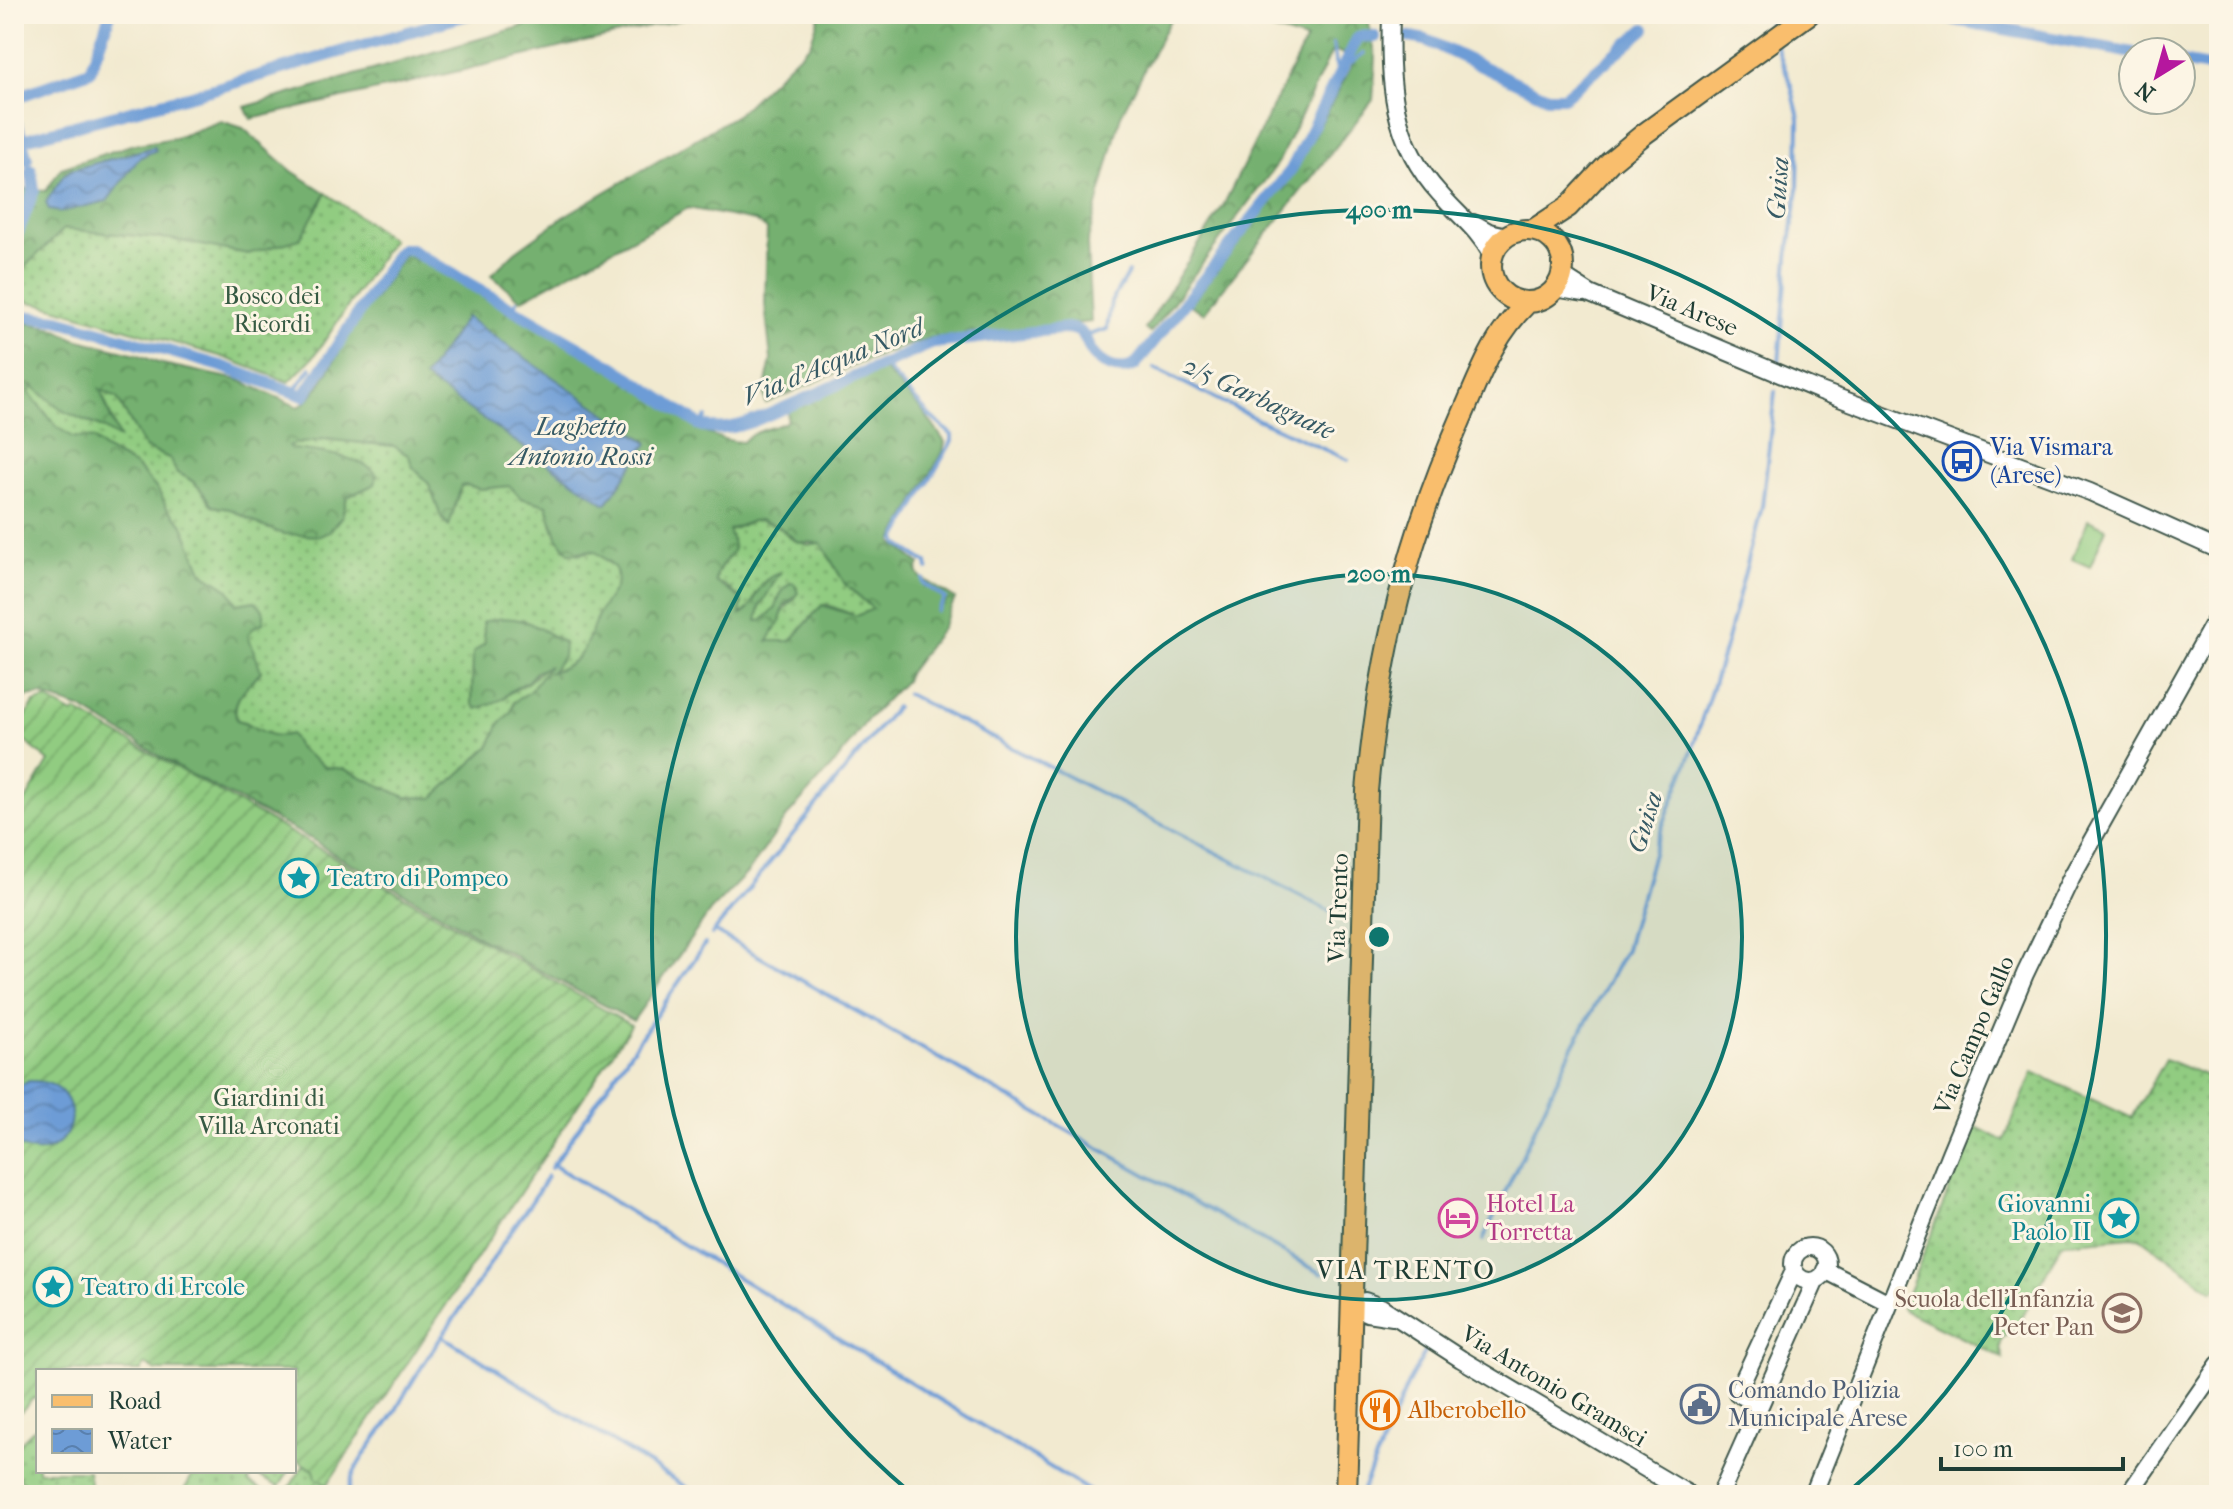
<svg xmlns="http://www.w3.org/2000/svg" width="2233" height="1509" viewBox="0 0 2233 1509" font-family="'IM FELL French Canon',serif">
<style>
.grass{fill:url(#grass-dots);stroke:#58845a;stroke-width:2}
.forest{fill:url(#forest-crowns);stroke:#4a7652;stroke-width:2;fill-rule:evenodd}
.garden{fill:url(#garden-furrows);stroke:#58845a;stroke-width:2}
.pitch{fill:#91cc81;stroke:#58845a;stroke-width:2}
.water{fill:url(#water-waves);stroke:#466c85;stroke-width:2}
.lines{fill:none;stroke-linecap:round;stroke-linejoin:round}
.stream{stroke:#6d9cd6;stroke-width:4}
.canal{stroke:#6d9cd6;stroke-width:12}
.minor-casing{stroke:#3f574b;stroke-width:20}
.major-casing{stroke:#3f574b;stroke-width:24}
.minor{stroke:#fff;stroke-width:16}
.major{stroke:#f9be6d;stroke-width:20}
.ring{fill:none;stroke:#0f766e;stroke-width:4}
.labels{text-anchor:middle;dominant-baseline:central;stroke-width:6;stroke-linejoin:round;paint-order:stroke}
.park-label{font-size:24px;fill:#365a43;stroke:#fcf5e5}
.street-label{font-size:24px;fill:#1f3d34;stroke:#fcf5e5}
.transit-label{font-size:24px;fill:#164399;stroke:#fcf5e5;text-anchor:start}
.culture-label{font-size:24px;fill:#0d838f;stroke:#fcf5e5;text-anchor:start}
.hotel-label{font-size:24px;fill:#b23c85;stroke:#fcf5e5;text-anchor:start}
.education-label{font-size:24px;fill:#785e54;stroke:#fcf5e5;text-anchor:end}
.service-label{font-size:24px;fill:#4e5e75;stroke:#fcf5e5;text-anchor:start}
.food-label{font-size:24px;fill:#c56008;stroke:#fcf5e5;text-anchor:start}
.water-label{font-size:26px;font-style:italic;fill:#365a65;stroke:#fcf5e5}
.neighbourhood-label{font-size:26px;letter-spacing:2px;fill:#1f3d34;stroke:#fcf5e5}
.centre{fill:#0f766e;stroke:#fcf5e5;stroke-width:4}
.ring-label{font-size:24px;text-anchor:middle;font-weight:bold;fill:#0f766e;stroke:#fcf5e5;stroke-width:6;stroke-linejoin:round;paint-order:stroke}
</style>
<defs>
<pattern id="grass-dots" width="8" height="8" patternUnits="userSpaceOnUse" patternTransform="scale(2)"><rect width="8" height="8" fill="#91cc81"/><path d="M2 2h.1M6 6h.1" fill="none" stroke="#76a76a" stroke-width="1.8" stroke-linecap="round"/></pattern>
<pattern id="forest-crowns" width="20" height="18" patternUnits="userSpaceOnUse" patternTransform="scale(2)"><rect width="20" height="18" fill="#74b06f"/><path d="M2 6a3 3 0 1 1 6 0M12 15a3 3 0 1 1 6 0" fill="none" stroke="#5f905c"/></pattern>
<pattern id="garden-furrows" width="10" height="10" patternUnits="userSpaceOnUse" patternTransform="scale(2)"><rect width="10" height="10" fill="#91cc81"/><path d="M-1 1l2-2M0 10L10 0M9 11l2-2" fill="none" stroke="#76a76a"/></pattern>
<pattern id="water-waves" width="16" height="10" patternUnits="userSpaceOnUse" patternTransform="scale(2)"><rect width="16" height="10" fill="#6d9cd6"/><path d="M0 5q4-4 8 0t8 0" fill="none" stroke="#5980ae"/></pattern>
</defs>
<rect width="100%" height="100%" fill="#fcf5e5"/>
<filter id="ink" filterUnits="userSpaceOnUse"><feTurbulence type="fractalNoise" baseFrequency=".0125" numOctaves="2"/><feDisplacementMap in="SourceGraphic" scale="16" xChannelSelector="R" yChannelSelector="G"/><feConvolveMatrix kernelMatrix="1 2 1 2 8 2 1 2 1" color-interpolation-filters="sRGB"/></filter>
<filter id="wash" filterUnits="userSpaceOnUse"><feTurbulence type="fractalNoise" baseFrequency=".006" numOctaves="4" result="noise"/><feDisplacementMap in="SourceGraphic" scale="32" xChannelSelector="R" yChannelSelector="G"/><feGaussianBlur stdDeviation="1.8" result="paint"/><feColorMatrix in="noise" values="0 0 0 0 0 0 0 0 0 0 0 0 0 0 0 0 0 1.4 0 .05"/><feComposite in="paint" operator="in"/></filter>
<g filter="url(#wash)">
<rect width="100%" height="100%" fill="#f2ead0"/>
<path class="grass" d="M326,193L392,240L315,355L289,382L223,357L41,304L14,300L16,275L64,229L170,239L249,254L321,204Z
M32,385L65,412L103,428L119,438C112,421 108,405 99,388L117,398L145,448L169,458L177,473C196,480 201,490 212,506L230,509L264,527L342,516L347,497L375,484L377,475C347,456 326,452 290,449L289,446C300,441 311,444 322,439L394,446L409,456L413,466L429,484L441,517L448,526L460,486L467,485L480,489L510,486L521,498L547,505L554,530L578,554L595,551L616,569L617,586L598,615L589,644L576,659L560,669L549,673L563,656V643L522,619L473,653L472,703L503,699C509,692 513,691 521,687C532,681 539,671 550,664L529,692L514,702L511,712L500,723L490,746L433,798L405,797L344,769L325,767L299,749L293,742L282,737L263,733L246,722L237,720C229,700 249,685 261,671L247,635L254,627L255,601L237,604L228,589L202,572L182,523L167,508L158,490L136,466L104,449L94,439L72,437L57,427L29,393Z
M761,520L779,527L793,540L808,545L821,543L845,584L874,609L856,616L826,604L819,608L791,641L766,642C774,628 784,607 795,599L797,588L777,599L776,608L762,621H757L760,606L779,574L756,593L751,607L739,616L740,598L725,585L716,582C717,556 741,563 729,531L752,521Z
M2165,1059L2219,1081V1285L2213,1291L2141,1238L2131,1237L2062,1243L2015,1331L2002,1338L2000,1348L2003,1358L1902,1309L1974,1126L2004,1141L2033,1072L2132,1118Z
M37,1426L38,1471H88L90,1483L87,1495H36L14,1473V1449Z
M304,1465L314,1470L316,1478L327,1485L326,1495L290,1493L289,1488Z
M195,1471H289L279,1487L253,1473L248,1482L272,1495H181Z"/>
<path class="forest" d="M565,14H706L251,119L245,107Z
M820,14H1173L1121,115L1087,244L1091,322L930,338L884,353L766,403L764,392L771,360L765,304L767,229L755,221L688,208L521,300L491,275L515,252L566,215L738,114L810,44Z
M1219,14H1367L1376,58L1373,100L1204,313L1190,305L1294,173L1355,60L1333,49L1278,163L1150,333L1145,329L1223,206L1306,40Z
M221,121L243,128L292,171L326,193L300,239L248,254L170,239L64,229L16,275L14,281V188L46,191L61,168L131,145L175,138Z
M406,253L563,341L671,409C690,427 717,441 743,442C752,430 774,429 787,421L788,411L791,409L884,369L922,410L945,442L943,452L893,540V543L920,564L917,571L920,577L955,599L942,628L907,675L905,681L868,719L836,762L790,813L748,872L711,910L633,1021L522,961C509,950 493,947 479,937C445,915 408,897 373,875C354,864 333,856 315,841L186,772L82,709L41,695L26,697L14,714V323L22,322L53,328L75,339L137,354L158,363L239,380L298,407C318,400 347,334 361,314C365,309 370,305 374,300C385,284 394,267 406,253ZM465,318L648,442L607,503L424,378ZM32,386L65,412L103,428L120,439C111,423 107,406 100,389L117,398L145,448L169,458L177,473C196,480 202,490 212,506L230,509L264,527L283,534L320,536L329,532L342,516L347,497L375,484L377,475C365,457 313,451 291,449L289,446C301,441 311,444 322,439L394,446L409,456L412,466L429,484L441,517L449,526L461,486L467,485L480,489L510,486L521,498L547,505L557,537L569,553C577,554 586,549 594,551C595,552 603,557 604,558C634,578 606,596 597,617C585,645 585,662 551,672L563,656L564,643C536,625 516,611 483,622L485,643L473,653L472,703L477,709L503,699L510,691L527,682L536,672L549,666L529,692L514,702L511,712L500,723L490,746L433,798L405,797L344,769L325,767L299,749L291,734C267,741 258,725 237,720C229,700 249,685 261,671L248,635L254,627L263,623C266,612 263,608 255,601L237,604L228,589L202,572L182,523L167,508L158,490L136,466L104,449L94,439L72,437L57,427L29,393ZM761,520L779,527L798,542L821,543L845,584L873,609L856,616L822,605L791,641H768L780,621L784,607L798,593L794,583H790C782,591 777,597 776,608L761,621H757L760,606L780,573C750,584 762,603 740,615L742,602L740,598L716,582C715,567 728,561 734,549L729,530L752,521Z"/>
<path class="garden" d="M47,699L73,714L76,711L631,1025L327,1485L316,1478L314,1470L294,1459V1371H157L145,1364L141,1371H38V1400L33,1398L18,1415L14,1413V820L49,761L21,738L20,726L34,703Z"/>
<path class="pitch" d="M2088,520L2106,528L2090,567L2072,559Z"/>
<path class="water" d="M154,147L156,150L139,158L107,201L61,212L49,210L46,202L63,176L71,170Z
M466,317L648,443L606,504L424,378Z
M29,1081C98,1079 74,1178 14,1144V1088Z"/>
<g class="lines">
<path class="stream" d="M1769,20L1772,33
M1333,44L1338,77
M1776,45L1791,85L1799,118L1798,189L1788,257L1779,362
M1341,70L1364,53
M514,308L517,301
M1085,336L1107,329L1111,302L1128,273
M1140,359L1143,361
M883,364L930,416L952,435V441L896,539L898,544L927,563L928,569
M1154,368L1259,420L1348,460
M292,394L311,368
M700,425L706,417
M923,579V583L945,598L937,611
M907,694L1334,913
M714,931L1322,1274
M712,934L896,707
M553,1165L1096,1495
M551,1168L705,944
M1483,1240L1571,1050L1626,949L1656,843L1690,756L1726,644L1762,507L1775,392
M442,1336L699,1495
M1363,1489L1409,1381L1427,1349
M349,1495C346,1469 384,1432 396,1410C425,1355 465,1307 496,1254C512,1227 533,1204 547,1176"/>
<path class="canal" d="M1923,14L2133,53
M2195,14L2219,18
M1409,37L1426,40L1547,97H1564L1645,29
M2181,62L2219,69
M14,98L90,71L110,14
M18,126L27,159
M14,142L210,90L470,14
M14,243L34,190L31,170
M14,315L58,320L221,366L304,396L397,254L402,249H409L614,367L700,425C719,432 736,427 754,421L933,343L1068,328C1072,329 1076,329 1080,332C1086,336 1087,343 1090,349C1098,365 1119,374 1135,365L1291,170L1357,39L1361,36L1375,37"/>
</g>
</g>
<g filter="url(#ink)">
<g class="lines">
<defs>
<path id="minor" d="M1391,14C1389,82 1391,141 1440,194C1460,217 1476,227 1492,255
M1473,223L1489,232L1507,236
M1562,276L1590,294L1818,390L2090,492L2219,550
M1555,288L1584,293
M1793 1264a17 17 0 1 1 34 0a17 17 0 1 1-34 0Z
M1825,1270L1889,1303
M1350,1304L1365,1301L1381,1307L1461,1359L1690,1495
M1350,1304L1367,1313L1393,1317
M1759,1405L1737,1393L1794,1271
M1720,1495L1816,1280
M1813,1495L1950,1153L2025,974L2072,876L2219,614
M2128,1495L2219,1364"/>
<path id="major" d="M1491 266a36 36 0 1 1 72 0a36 36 0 1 1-72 0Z
M1533,230L1568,207L1610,162L1644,134L1809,14
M1346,1495L1367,791C1379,655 1407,541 1462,416C1481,373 1493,336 1528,302"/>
</defs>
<use href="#minor" class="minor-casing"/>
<use href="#major" class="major-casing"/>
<use href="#minor" class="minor"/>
<use href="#major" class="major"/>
</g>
</g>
<circle cx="1379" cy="937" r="363" fill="#0f766e" fill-opacity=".12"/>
<g class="ring">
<circle cx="1379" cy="937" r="363"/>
<path d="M912 1494A727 727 0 1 1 1846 1494"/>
</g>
<defs>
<symbol id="bus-ring" viewBox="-11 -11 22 22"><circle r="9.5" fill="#fcf5e5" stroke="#1a4fb4" stroke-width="1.5"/><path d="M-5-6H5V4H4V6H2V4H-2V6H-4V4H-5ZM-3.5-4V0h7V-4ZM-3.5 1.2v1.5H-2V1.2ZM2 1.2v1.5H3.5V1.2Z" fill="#1a4fb4"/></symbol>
<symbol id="sight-ring" viewBox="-11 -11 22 22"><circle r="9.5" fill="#fcf5e5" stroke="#0f9aa8" stroke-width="1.5"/><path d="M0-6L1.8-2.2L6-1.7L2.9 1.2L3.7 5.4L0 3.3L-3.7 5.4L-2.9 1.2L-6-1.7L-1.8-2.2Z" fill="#0f9aa8"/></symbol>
<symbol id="hotel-ring" viewBox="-11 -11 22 22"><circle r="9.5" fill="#fcf5e5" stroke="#d1479c" stroke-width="1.5"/><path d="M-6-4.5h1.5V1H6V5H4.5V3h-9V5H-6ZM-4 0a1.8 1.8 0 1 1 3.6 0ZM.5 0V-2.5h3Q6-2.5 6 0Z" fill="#d1479c"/></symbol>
<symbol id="school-ring" viewBox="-11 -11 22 22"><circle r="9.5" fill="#fcf5e5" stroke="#8d6e63" stroke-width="1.5"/><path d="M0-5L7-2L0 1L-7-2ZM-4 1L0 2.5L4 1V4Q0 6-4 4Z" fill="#8d6e63"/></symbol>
<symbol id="civic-ring" viewBox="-11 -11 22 22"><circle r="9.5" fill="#fcf5e5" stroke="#5c6f8a" stroke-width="1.5"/><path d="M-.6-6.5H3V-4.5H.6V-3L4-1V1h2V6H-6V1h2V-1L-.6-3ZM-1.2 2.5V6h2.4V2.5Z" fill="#5c6f8a"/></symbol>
<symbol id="restaurant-ring" viewBox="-11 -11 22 22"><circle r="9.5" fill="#fcf5e5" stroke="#e8710a" stroke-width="1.5"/><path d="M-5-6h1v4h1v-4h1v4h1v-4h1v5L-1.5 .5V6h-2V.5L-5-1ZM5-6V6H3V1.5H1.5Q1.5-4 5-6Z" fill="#e8710a"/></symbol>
</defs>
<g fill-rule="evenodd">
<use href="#bus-ring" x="1940" y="439" width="44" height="44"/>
<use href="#sight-ring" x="277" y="856" width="44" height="44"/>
<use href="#hotel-ring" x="1436" y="1196" width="44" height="44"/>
<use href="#sight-ring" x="2097" y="1196" width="44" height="44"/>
<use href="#sight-ring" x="31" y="1265" width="44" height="44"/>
<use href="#school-ring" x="2100" y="1291" width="44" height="44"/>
<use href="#civic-ring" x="1678" y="1382" width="44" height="44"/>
<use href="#restaurant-ring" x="1358" y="1388" width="44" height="44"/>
</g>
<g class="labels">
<g class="park-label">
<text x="272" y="296">Bosco dei<tspan x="272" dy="28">Ricordi</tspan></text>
<text x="269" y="1098">Giardini di<tspan x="269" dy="28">Villa Arconati</tspan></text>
</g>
<g class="street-label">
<text transform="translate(1692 310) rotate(23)">Via Arese</text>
<text transform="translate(1338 908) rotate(-88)">Via Trento</text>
<text transform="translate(1974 1035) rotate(-67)">Via Campo Gallo</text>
<text transform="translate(1554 1386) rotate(31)">Via Antonio Gramsci</text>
</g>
<g class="transit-label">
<text x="1990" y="447">Via Vismara<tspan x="1990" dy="28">(Arese)</tspan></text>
</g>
<g class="culture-label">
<text x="327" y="878">Teatro di Pompeo</text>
<text x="2091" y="1204" text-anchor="end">Giovanni<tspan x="2091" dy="28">Paolo II</tspan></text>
<text x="81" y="1287">Teatro di Ercole</text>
</g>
<g class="hotel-label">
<text x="1486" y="1204">Hotel La<tspan x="1486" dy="28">Torretta</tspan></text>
</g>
<g class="education-label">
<text x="2094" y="1299">Scuola dell'Infanzia<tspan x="2094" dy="28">Peter Pan</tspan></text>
</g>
<g class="service-label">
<text x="1728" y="1390">Comando Polizia<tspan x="1728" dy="28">Municipale Arese</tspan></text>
</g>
<g class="food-label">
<text x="1408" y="1410">Alberobello</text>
</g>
<g class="water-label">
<text transform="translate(1778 188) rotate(-86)">Guisa</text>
<text transform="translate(833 362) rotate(-22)">Via d'Acqua Nord</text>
<text transform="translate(1259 398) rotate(25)">2/5 Garbagnate</text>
<text x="581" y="426">Laghetto<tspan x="581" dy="30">Antonio Rossi</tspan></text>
<text transform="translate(1645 822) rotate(-72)">Guisa</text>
</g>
<g class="neighbourhood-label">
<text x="1406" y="1270">VIA TRENTO</text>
</g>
</g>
<circle cx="1379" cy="937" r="12" class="centre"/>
<g class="ring-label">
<text x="1379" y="218">400 m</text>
<text x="1379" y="582">200 m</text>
</g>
<rect width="2233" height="1509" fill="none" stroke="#fcf5e5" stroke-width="48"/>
<rect x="36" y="1369" width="260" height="104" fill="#fcf5e5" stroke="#a4ab9e" stroke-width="2"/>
<rect x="52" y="1395" width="40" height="12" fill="#f9be6d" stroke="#a4ab9e" stroke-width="2"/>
<text x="108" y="1409" font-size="24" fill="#1f3d34">Road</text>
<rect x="52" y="1429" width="40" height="24" fill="url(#water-waves)" stroke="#a4ab9e" stroke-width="2"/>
<text x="108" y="1449" font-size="24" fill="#1f3d34">Water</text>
<g transform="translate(2157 76) rotate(217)"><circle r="38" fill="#fcf5e5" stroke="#a4ab9e" stroke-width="2"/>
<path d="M0-6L14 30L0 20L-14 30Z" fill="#b5179e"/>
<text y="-12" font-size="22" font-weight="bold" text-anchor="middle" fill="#1f3d34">N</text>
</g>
<path d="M1941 1457v12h182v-12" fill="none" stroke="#1f3d34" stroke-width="4"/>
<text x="1953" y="1457" font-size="24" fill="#1f3d34" stroke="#fcf5e5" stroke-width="6" paint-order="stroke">100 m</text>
</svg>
